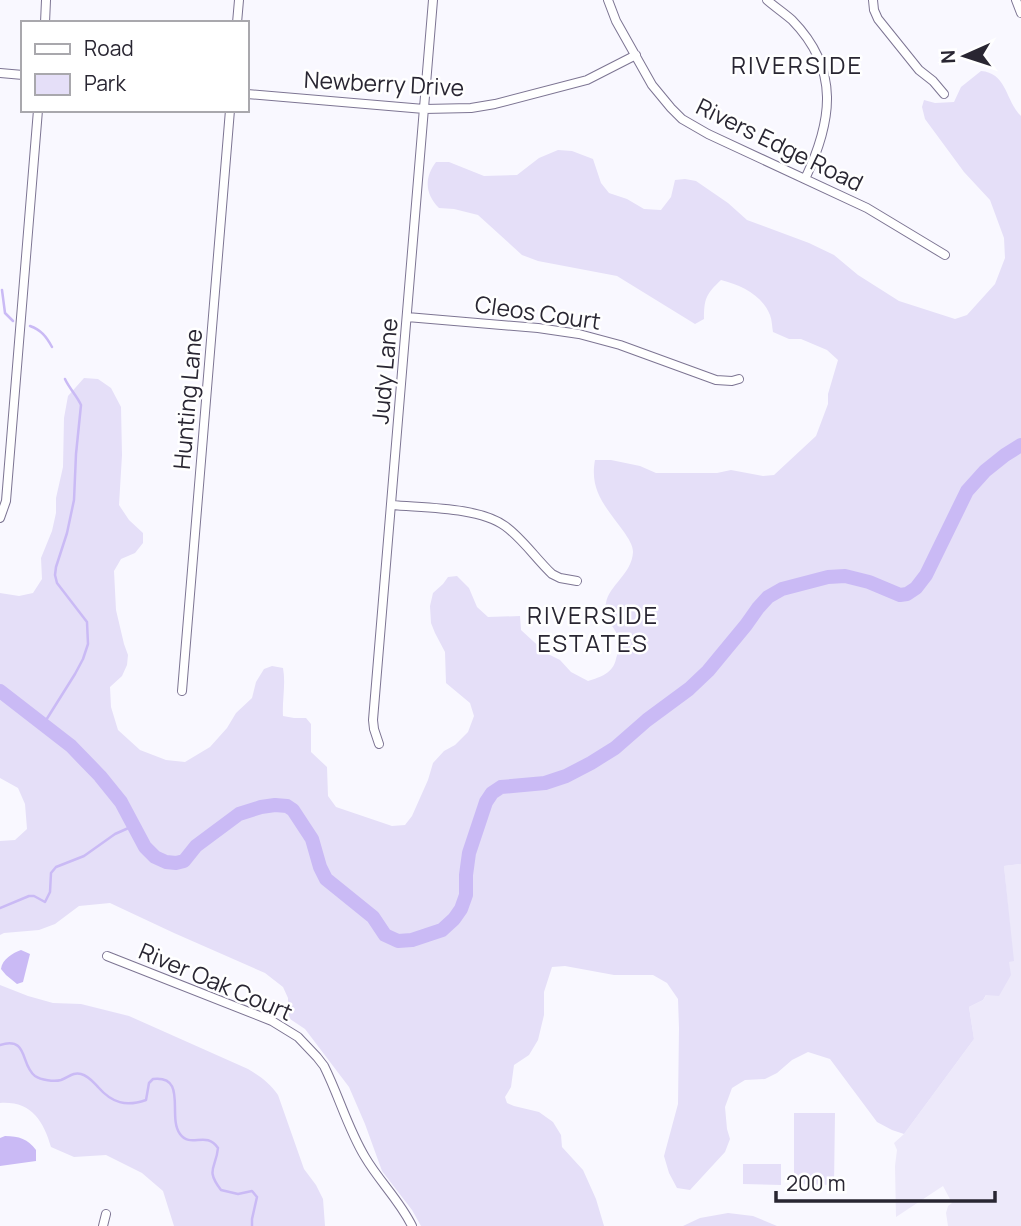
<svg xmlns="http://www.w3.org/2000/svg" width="1021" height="1226" viewBox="0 0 1021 1226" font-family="Manrope,sans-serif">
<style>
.built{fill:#ede9fa}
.green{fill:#e5dff8}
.water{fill:#cabaf5}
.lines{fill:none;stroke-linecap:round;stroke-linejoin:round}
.stream{stroke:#cabaf5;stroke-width:2.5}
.river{stroke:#cabaf5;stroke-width:14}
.minor-casing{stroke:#7d7593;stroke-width:10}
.minor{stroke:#fff;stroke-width:8}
.labels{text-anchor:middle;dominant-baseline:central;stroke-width:5;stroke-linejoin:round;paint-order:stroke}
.street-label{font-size:23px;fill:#292632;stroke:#fff}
.neighbourhood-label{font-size:24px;letter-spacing:2px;fill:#292632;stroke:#fff}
</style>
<rect width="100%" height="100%" fill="#f9f8ff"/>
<path class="built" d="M1021,864V1226H948L946,1213L948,1206L952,1203L943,1186L896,1217L895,1166L897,1150L894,1143L904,1134L974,1039L969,1007L983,1000L1009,961L1013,960L1004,866Z"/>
<path class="green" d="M981,71C1007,73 1005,100 1021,116V864L1004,866L1014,961L1009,962L1011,975L999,996L986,995L983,1000L969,1007L974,1039L904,1134L892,1130L877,1122L830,1059L808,1052L792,1060L777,1073L765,1079L745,1080L732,1088L725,1107L727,1129L730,1139L725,1152L690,1190L677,1188L669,1173L664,1156L678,1104L679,1028L678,999L667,983L653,975H614L565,966L552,967L544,992V1015L538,1040L529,1055L514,1065L511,1087L505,1097L507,1103L514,1106L539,1112L553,1122L561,1135L562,1147L583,1170L596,1199L604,1226H421L412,1210L382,1171L365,1124L349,1087L305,1029L290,1019L288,1011V998L283,987L265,973L174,933L110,903L79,906L55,924L39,930L4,933L0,935V841L15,840L27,829L25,804L18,788L0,778V593L19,596L33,593L42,579L41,558L52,531L56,513V498L63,467L64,418L68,396L84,378L98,379L111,388L121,407L122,455L119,505L129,520L143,533V543L135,553L121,559L114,571L116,610L124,644L128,655L127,665L122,676L110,687L111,707L118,730L140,750L166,760L185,762L210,747L227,728L236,713L252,698L256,682L264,669L272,666L283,668C286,684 282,700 283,716L294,718H306L311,724V752L327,767L328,796L336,807L392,826L405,825L412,816L428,780L433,763L444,751L455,745L468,732L474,716L470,703L446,683L445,652L435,633L431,623L430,606L433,593L443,584L448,577L457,576L469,588L477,607L488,617L520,616L521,630L546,653L560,660L571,672L588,681C601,677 613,673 616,659C617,655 620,648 620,643C618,628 602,620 606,603C609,585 632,574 633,552C633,545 628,538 624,532C607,508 589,492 595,460H611L640,466L656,473H717L731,470L763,476L774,475L816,436L828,404V394L838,360L827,350L801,339H789L773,332C772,327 772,320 770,315C762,295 741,285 721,280C706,294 704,299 704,319L695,324L617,276L538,261L522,255L478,215L454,209L439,208C425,194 424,178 436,162H449L484,176L517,175L539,158L558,150L572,151L593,159L601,183L609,193L627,199L644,209L661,210L671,197L675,180L685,179L696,181L728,203L747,220L809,243L834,255L858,275L899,301L955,319L967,315L995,284L1005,258L1004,238L990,200L964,172L925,119L922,107L924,100L935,103L954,102L961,87Z
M0,985L28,996L53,1003L81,1004L129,1016L248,1069C260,1076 270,1083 278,1095L304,1169L316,1185L323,1199L325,1226H174L163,1191L142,1173L106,1155L74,1157L51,1147C43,1120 31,1101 0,1103Z
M794,1113H835L834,1185L794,1184Z
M743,1164H781V1185L743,1184Z
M728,1213L753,1216L777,1226H683L700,1218Z"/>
<path class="water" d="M21,950L30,954L23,982L17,984L6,975L1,969C2,959 13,953 21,950Z
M5,1136C19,1136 28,1139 36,1150V1161L0,1166V1138Z"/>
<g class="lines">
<path class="stream" d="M2,290L5,313L13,321
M30,326C41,330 46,336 52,347
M43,725L75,674L83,659L88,644L87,622L57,583L55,575L56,567L67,533L74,500L76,454L81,405C77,396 69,388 65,379
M0,908L29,896H34L45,902L50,892L51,873L56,867L84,856L115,834L133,826
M0,1045C29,1036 20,1065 35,1076C41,1080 54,1082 61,1080C69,1077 73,1072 81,1074C89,1076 93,1082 98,1087C112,1103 126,1107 146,1100L149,1083L153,1079C188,1075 167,1117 180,1134C191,1149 206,1130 218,1148C216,1169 205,1169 221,1190L238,1194L252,1191L257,1197L252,1219V1226"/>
<path class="river" d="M0,691L71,746L100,776L121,802L145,847L155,857L166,862L176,863L184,861L196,846L239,814L261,807L275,805L287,806L293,810L312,839L320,867L326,879L373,917L385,935L398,941L412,940L442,930L454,919L461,909L466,895V875L469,853L486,802L492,793L501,787L545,783L566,776L591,763L615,748L647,720L689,689L708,671L746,625L758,608L768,597L782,589L828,577L845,576L869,582L900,595L907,594L916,588L926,575L967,491L985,471L1005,455L1021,445"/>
<defs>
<path id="minor" d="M608,0L616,21L652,85L671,108L682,119L708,134L867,208L945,255
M767,0C775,7 784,13 792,20C841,70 832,122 805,179
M873,0L874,10L878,19L919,70L933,81L944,94
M1016,0L1021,13
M45,23L46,0
M237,23L239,0
M0,73L23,75
M247,94L424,109L471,108L495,104L587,80L636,55
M407,317L538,328L579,334L620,345L716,380L732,381L739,379
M392,505C424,508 479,507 505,526C523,539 536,559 552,574L560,578L577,581
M0,518L6,501L38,110
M182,691L230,110
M379,744L374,729L373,720L433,0
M107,956L272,1021L298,1037L317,1057L324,1066C339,1096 348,1129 365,1157C379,1181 400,1201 412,1226
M103,1226L106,1214"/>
</defs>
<use href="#minor" class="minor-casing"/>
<use href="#minor" class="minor"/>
</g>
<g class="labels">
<g class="street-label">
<text transform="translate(384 83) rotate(3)">Newberry Drive</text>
<text transform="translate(780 144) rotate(26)">Rivers Edge Road</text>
<text transform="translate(538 312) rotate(8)">Cleos Court</text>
<text transform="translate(384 371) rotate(-85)">Judy Lane</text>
<text transform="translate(187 399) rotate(-85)">Hunting Lane</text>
<text transform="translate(216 981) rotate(23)">River Oak Court</text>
</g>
<g class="neighbourhood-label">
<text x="797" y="64">RIVERSIDE</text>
<text x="593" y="614">RIVERSIDE<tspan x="593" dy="28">ESTATES</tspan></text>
</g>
</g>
<rect x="21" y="21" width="228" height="91" fill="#ffffff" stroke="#a9a8ad" stroke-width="2"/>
<rect x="35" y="44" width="35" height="10" fill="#ffffff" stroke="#a9a8ad" stroke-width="2"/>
<text x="84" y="56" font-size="21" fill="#292632">Road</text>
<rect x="35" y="74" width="35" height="21" fill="#e5dff8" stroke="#a9a8ad" stroke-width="2"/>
<text x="84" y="91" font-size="21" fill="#292632">Park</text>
<g transform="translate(965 56) rotate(267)" stroke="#ffffff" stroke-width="5" paint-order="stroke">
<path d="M0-5L12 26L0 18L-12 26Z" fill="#292632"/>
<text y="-10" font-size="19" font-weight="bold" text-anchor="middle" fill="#292632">N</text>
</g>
<path d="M776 1191v10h219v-10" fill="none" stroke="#292632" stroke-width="3.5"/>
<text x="786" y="1191" font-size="21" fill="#292632" stroke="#ffffff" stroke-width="5" paint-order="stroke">200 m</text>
</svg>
